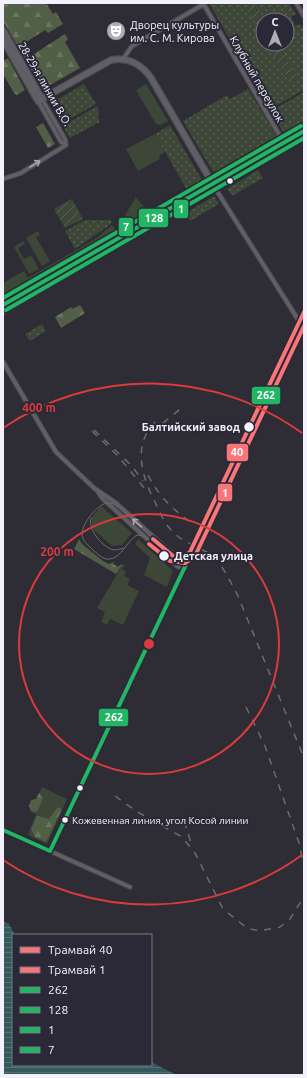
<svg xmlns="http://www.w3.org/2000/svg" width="307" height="1078" viewBox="0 0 307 1078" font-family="Ubuntu,sans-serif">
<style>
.grass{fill:#3d4737}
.forest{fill:url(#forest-firs)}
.park{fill:url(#park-dots);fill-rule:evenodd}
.garden{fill:url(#garden-furrows)}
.water{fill:url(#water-rules)}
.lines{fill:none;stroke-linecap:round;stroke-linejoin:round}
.street-casing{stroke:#4b4a51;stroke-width:5.5}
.secondary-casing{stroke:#4b4a51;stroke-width:8}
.street{stroke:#605f65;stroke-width:3.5}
.secondary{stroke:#605f65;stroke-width:5.5}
.tram{stroke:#6b6b70;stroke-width:1}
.rail{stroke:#6b6b70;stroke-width:1.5;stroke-dasharray:7 7;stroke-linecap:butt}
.bus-1-casing{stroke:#2b2938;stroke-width:7}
.bus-2-casing{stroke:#2b2938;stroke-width:7}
.bus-3-casing{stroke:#2b2938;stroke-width:7}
.bus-4-casing{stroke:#2b2938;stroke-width:7}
.bus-1{stroke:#21b564;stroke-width:4}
.bus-2{stroke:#21b564;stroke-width:4}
.bus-3{stroke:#21b564;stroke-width:4}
.bus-4{stroke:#21b564;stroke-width:4}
.tram-1-casing{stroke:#2b2938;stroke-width:7}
.tram-2-casing{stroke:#2b2938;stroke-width:7}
.tram-1{stroke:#fa7577;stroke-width:4}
.tram-2{stroke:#fa7577;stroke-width:4}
.oneway{stroke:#aaa8b0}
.ring{fill:none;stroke:#d93c3d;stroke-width:2}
.bus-dot{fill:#f3f2fc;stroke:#2b2938;stroke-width:1.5}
.labels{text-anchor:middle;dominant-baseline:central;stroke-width:4;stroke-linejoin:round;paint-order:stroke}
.bus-label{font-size:10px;fill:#f3f2fc;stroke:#2b2938;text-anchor:start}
.poi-label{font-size:11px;fill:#f3f2fc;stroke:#2b2938;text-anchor:start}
.street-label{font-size:11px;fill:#f3f2fc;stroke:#2b2938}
.stop-label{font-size:11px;font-weight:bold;fill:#f3f2fc;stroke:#2b2938;text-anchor:end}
.centre{fill:#d93c3d;stroke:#2b2938;stroke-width:2}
.ring-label{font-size:12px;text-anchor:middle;font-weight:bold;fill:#d93c3d;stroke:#2b2938;stroke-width:4;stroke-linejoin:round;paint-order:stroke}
.line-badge{stroke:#2b2938;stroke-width:1.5}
.badge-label{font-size:11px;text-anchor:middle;font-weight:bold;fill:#fff}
</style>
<defs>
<pattern id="forest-firs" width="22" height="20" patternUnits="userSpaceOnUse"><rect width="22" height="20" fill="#515f46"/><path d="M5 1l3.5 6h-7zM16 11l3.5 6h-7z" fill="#6a7662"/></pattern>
<pattern id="park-dots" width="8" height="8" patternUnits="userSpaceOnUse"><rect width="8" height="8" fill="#3d4737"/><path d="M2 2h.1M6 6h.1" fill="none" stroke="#5a6255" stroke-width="1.8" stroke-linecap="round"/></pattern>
<pattern id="garden-furrows" width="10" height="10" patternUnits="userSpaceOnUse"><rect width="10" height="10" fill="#3d4737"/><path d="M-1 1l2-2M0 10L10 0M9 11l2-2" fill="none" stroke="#5a6255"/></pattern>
<pattern id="water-rules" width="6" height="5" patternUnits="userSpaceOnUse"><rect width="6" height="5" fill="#325a5d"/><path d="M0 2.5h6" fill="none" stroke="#507275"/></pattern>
</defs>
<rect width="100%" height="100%" fill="#2e2c34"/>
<path class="grass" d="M146,84L168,121L160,125L156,124L136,90Z
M155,134L165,152L159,156L160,159L138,171L126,149Z
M136,197L148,212L129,223L125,215Z
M112,225L116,231L3,297V283L24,271L28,278L95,239Z
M38,231L40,235L36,237L50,261L42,266L26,238Z
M23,241L25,244L18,248L24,259L31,255L39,269L29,274L14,247Z
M101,506L132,533L122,545L112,546L93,529L91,518Z
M138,539L173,571L167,587L144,575L150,558L135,544Z
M123,564L125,565L122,569L126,572L124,576L130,579L127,585L139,591L123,625L110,619L107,625L101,622L105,612L97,608Z
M42,787L67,799L47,844L28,835L36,814L31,812Z"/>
<path class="forest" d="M3,3H46L53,14L56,12L63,24L48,33L45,30L23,44L31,56L65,34L68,39L65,42L80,68L45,88H42L3,21Z
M8,58L25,90L17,95L14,93L3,74V61Z
M43,123L55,144L48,148L36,127Z
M80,305L85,313L61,328L55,317L71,307L72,309Z
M79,539L82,544L103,561L109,564L114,562L113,564L118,567L121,564L122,565L116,574L74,549Z
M39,793L43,798L37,812L31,811L29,806L31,800L36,799Z
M57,808H61V811L46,842L35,837L31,829L37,816L49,819Z"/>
<path class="park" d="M209,3H289L296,14L291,17L296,26L300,24L302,27L304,26V90L270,109ZM263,20H287V44H263Z
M84,84L96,104L62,124L51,103Z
M248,89L278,138L215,175L183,121L227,95L230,99Z
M304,92V122L284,134L271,111Z
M97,106L99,110L98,116L100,122L70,138L63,126Z
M170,125L203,182L187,190L155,134Z
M258,170L263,178L232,196L227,189Z
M214,196L219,204L190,221L186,213Z
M85,220H111V224L75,249L65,231Z
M42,324L46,331L30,341L25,334Z"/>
<path class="garden" d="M256,5L265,20H263V37L247,10Z
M278,44L299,79L290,84L270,49Z
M72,199L83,219L65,228L54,209Z"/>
<path class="water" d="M3,921L9,924L15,935H13V1065H151V1062L177,1075H3Z"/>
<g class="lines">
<defs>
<path id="street" d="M203,3L284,143
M296,3L304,16
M123,59L132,46L204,4
M42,99L65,139L66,145
M38,101L61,142L66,145
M3,179L21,173L66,145
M215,188L304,329
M3,362L56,452L94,488L116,503L179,560L184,570
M98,492L103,499L177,566L184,569
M3,830L130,887
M50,851L304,316"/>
<path id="secondary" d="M3,30L42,99
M3,40L38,101L111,60C129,57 141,64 151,78L214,186
M3,305L304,131
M3,311L304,137"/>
</defs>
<use href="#street" class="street-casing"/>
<use href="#secondary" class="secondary-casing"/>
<use href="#street" class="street"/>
<use href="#secondary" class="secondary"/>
<path class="tram" d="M91,518C87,529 103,548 114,550C118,550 121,549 124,548
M153,539C145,531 121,506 111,503C100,500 82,523 82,534C82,541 89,546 94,551C98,554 103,560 110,559C121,558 127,541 137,535L145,536L166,554"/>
<path class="rail" d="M155,422C132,445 142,477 155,502C160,513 165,525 174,533C186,545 207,549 216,559C225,570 231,583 238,596L304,758
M94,430L131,465L143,481
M92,431L118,456L145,489
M152,432L184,406
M148,475C158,495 171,508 189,521
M246,707L265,746L299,843L304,867
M115,796L136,811L182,837L195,853L223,909L247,928L259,931L280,927L290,919L303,898
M184,821L192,846"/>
<defs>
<path id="bus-1" d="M3,830L50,851
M50,851L304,316"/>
<path id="bus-2" d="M3,305L304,131"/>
<path id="bus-3" d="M6,310L304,138"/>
<path id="bus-4" d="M3,298L301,126"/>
</defs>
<use href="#bus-1" class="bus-1-casing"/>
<use href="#bus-2" class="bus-2-casing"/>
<use href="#bus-3" class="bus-3-casing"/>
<use href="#bus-4" class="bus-4-casing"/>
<use href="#bus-1" class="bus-1"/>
<use href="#bus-2" class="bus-2"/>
<use href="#bus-3" class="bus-3"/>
<use href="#bus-4" class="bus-4"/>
<defs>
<path id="tram-1" d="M153,539L173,556L184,557L190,552L304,312"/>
<path id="tram-2" d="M149,544L170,561L185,563L195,556L304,326"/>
</defs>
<use href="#tram-1" class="tram-1-casing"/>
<use href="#tram-2" class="tram-2-casing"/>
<use href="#tram-1" class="tram-1"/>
<use href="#tram-2" class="tram-2"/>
</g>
<defs><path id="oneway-shaft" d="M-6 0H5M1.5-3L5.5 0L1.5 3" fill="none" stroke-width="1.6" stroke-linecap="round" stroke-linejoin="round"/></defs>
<g class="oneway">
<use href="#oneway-shaft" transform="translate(35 164) rotate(-32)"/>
<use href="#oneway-shaft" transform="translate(137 523) rotate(-138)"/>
</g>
<g class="ring">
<circle cx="149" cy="644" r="130"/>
<path d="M302 855A261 261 0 0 1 3 860M3 428A261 261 0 0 1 302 433"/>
</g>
<defs>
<symbol id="theatre-disc" viewBox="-11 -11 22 22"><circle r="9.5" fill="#aeadb6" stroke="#2b2938"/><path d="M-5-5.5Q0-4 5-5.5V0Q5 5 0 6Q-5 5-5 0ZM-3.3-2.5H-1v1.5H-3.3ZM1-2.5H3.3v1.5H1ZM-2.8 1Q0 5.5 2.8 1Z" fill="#fff"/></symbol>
</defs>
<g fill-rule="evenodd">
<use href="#theatre-disc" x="105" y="20" width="22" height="22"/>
</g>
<g class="bus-dot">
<circle cx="230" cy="181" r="3.5"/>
<circle cx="249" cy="427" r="5.5"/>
<circle cx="164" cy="556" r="5.5"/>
<circle cx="80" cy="788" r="3.5"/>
<circle cx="65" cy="820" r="3.5"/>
</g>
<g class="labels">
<g class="bus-label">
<text x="72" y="820">Кожевенная линия, угол Косой линии</text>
</g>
<g class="poi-label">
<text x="130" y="25">Дворец культуры<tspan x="130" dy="13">им. С. М. Кирова</tspan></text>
</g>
<g class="street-label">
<text transform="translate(257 79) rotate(60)">Клубный переулок</text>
<text transform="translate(45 84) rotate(60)">28-29-я линии В.О.</text>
</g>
<g class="stop-label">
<text x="240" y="427">Балтийский завод</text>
<text x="174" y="556" text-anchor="start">Детская улица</text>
</g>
</g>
<circle cx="149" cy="644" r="6" class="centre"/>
<g class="ring-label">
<text x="39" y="412">400 m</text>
<text x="57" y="556">200 m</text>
</g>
<g class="line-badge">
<rect x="173" y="199" width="16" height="20" rx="4" fill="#21b564"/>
<rect x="138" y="208" width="31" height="20" rx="4" fill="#21b564"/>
<rect x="118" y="217" width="16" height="20" rx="4" fill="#21b564"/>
<rect x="251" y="386" width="30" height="19" rx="4" fill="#21b564"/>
<rect x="226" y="443" width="23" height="19" rx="4" fill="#fa7577"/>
<rect x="217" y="483" width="16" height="19" rx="4" fill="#fa7577"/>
<rect x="98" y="708" width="31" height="19" rx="4" fill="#21b564"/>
</g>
<g class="badge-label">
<text x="181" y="213">1</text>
<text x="154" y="222">128</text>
<text x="126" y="231">7</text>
<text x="266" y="399">262</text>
<text x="237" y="456">40</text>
<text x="225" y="497">1</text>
<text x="114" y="721">262</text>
</g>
<rect width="307" height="1078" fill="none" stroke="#f3f2fc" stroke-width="8"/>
<rect x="12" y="934" width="140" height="132" fill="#2b2938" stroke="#7b7986"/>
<rect x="20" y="947" width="20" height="6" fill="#fa7577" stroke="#7b7986"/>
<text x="48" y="954" font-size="12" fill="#f3f2fc">Трамвай 40</text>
<rect x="20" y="967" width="20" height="6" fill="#fa7577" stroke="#7b7986"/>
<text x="48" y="974" font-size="12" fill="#f3f2fc">Трамвай 1</text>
<rect x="20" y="987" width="20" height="6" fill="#21b564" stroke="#7b7986"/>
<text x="48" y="994" font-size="12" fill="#f3f2fc">262</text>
<rect x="20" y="1007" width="20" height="6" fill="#21b564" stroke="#7b7986"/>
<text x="48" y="1014" font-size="12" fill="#f3f2fc">128</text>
<rect x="20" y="1027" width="20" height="6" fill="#21b564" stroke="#7b7986"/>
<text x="48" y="1034" font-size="12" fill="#f3f2fc">1</text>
<rect x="20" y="1047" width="20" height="6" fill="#21b564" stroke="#7b7986"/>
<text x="48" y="1054" font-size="12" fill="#f3f2fc">7</text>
<g transform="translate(275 32)"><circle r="19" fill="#2b2938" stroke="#7b7986"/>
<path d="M0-3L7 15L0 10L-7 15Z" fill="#aeadb6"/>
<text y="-6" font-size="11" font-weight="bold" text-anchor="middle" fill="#f3f2fc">С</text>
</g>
</svg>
